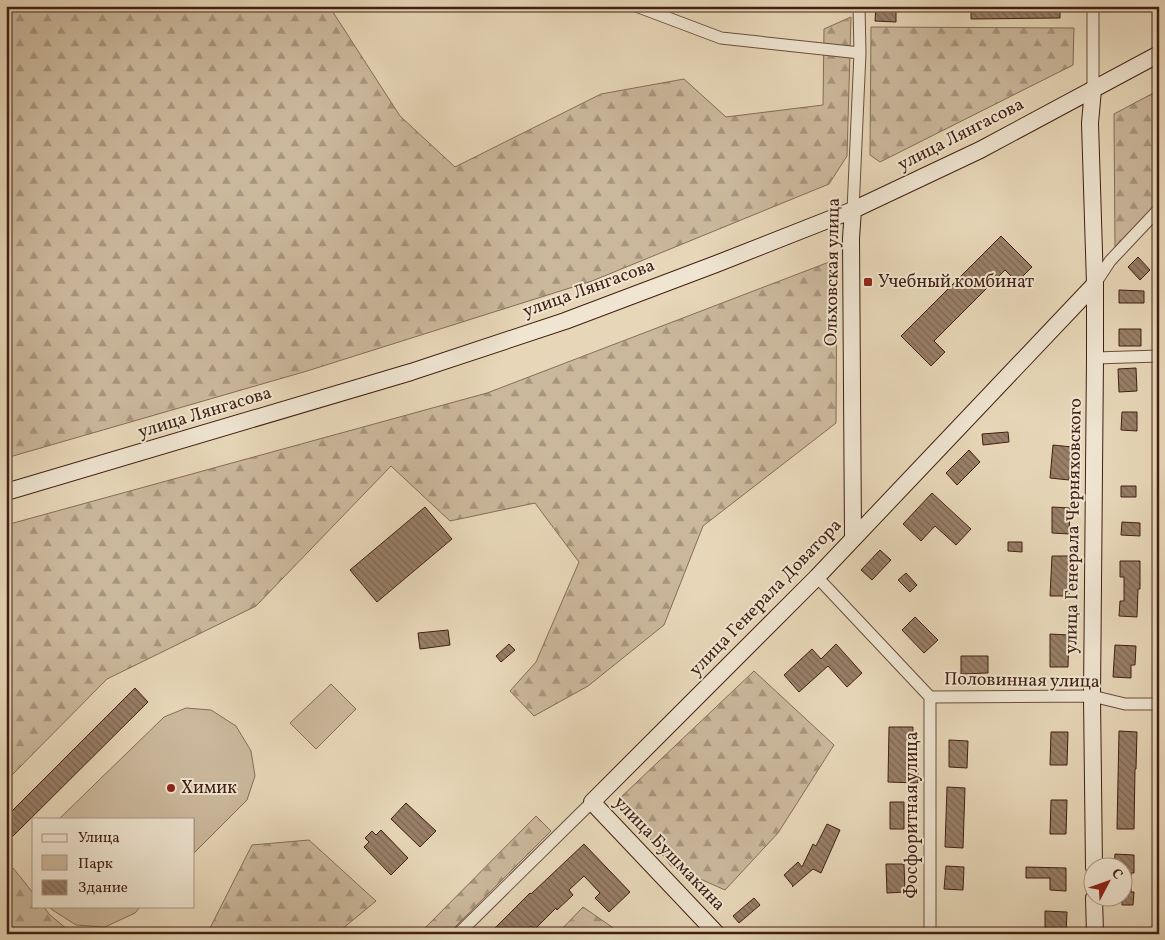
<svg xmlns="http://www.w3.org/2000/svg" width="1165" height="940" viewBox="0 0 1165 940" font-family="Vollkorn,serif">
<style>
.forest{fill:url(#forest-firs);stroke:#866c57}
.park{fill:#cbb89c;stroke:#866c57}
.building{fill:url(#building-back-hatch);stroke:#421f12}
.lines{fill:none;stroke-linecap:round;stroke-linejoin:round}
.street-casing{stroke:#6b4d3c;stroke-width:13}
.secondary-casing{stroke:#421f12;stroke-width:18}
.street{stroke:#efe5d1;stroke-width:11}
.secondary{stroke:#efe5d1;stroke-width:16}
.poi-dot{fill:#8f2418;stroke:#efe5d1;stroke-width:2}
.labels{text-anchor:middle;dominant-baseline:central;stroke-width:4;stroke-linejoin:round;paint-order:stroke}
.street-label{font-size:18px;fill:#421f12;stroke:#efe5d1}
.poi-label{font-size:18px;fill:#421f12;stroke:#efe5d1;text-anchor:start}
</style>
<defs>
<pattern id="forest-firs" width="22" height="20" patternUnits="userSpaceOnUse" patternTransform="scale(1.25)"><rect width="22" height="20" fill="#cbb89c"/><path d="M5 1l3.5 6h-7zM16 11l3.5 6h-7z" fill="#a6957e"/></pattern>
<pattern id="building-back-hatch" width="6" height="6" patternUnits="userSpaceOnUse" patternTransform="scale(1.25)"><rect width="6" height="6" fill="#987f68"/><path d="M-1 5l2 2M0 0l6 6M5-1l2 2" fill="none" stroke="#7e6754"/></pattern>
</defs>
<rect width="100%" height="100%" fill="#e7d7b8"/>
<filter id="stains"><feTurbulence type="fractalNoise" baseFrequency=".004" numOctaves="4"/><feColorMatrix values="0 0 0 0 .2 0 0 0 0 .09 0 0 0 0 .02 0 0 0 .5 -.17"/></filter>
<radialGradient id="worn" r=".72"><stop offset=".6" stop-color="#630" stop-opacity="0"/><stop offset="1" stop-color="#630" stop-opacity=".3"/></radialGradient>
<path class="forest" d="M6,6H329L400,116L455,167L601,94L684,79L726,117L823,105L824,29L851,17L847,156L829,184L592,281L307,371L6,458Z
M871,27L1074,28L1073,65L880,162L870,155Z
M1159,90V204L1115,249L1114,114Z
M837,259L836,423L703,526L664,625L588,686L534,716L510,691L536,662L579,562L535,503L450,521L391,466L256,606L107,679L6,781V525L487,393Z
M754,671L834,745L778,833L725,890L671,866L619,799Z
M536,816L551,831L448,934H419Z
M309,840L376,901L336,934H207L252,845Z
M13,868L34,894V906H43L50,915L73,934H6V874Z
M583,907L622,934H557Z"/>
<path class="park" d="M331,684L356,709L316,749L290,723Z
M186,708L211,710L236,726L251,751L255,776L247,800L194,853V819H59L164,717Z
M50,906H141L135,913L105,927L76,925L51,909Z"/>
<path class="building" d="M876,6H896V22L875,21Z
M971,6H1060V18L971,19Z
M1001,236L1032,267L1017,282L1005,270L934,341L945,352L931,366L901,336Z
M1138,257L1150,270L1140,280L1128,267Z
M1119,290L1144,291V303H1119Z
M1119,329H1141V346H1119Z
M1136,368L1137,391L1119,392L1118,369Z
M1122,412H1137V431L1121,430Z
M1008,432L1009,442L983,445L982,434Z
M1053,445L1072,447L1069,480L1050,478Z
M969,450L980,462L957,485L946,473Z
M1121,486H1136V497H1121Z
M932,493L971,529L956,545L935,526L921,541L903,524Z
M425,507L452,539L377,602L350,570Z
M1052,507L1070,508L1069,534L1052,533Z
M1122,522L1140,523V536L1121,535Z
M1008,542H1022V552L1008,551Z
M880,550L891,560L872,580L861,570Z
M1052,556H1071L1069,596H1050Z
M1120,561H1140V589H1138L1137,617L1119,616L1120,601H1124V577H1120Z
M906,573L917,585L910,592L898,580Z
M915,617L938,640L924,653L902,630Z
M448,630L450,645L420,649L418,633Z
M1050,634L1069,635L1068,667H1050Z
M509,644L515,650L501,662L496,656Z
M836,644L862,673L847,687L828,666L799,692L784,675L812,649L821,659Z
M1115,645L1136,646L1135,665H1131V678L1113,677Z
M961,656H988V673L961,674Z
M135,688L148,702L6,843V817Z
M889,727H913L912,765H918V783L888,782Z
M1119,731L1137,732L1136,769H1135L1134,829H1117Z
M1051,732H1068L1067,765H1050Z
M949,740L968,741L967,768L949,767Z
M947,787L965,788L963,848L945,847Z
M1051,800H1067L1066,834H1050Z
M890,802H904V829H890Z
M406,803L436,831L420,847L391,819Z
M827,824L840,830L821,873L813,869L792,887L793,886L784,875L798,862L802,867L813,844L816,846Z
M381,830L408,858L391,875L364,847L369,842L365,838L372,831L376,835Z
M584,844L630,892L609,912L595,898L600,893L584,876L569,890L573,895L557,910L556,908L535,929L531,926L523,934H489L530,893L531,894Z
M1115,854L1134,855V873H1131V892H1134L1133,905H1122V868H1114Z
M886,864H904L905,892L887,893Z
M946,866L964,867L963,890L944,889Z
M1026,867L1066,868V891L1050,890V878H1026Z
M754,898L760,905L739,923L733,916Z
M1045,911L1067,912L1066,934H1045Z"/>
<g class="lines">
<defs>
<path id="street" d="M636,6L721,38L860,53
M1093,6V89
M853,210L860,53L859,6
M1095,284L1110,261L1159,209
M1095,358L1159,356
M817,577L930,697L1092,696L1125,704H1159
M458,934L592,802
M930,934V697"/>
<path id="secondary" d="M1093,89L1090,123L1095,284V358L1092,696L1094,868
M853,210L851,238L853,538
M6,492L411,372L565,321L716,264L853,210L980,150L1159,54
M1094,898L1095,934
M717,934L592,802L817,577L1095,284"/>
</defs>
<use href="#street" class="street-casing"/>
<use href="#secondary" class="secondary-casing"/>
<use href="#street" class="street"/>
<use href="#secondary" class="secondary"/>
</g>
<g class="poi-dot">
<rect x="863" y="277" width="10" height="10" rx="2.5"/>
<circle cx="171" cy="788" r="5"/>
</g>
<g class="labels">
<g class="street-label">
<text transform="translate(961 135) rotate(-27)">улица Лянгасова</text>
<text transform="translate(833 272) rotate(-89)">Ольховская улица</text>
<text transform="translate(589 289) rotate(-20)">улица Лянгасова</text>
<text transform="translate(205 413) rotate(-17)">улица Лянгасова</text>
<text transform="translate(1074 526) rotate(-89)">улица Генерала Черняховского</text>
<text transform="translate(766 598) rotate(-46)">улица Генерала Доватора</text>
<text transform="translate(1022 681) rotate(1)">Половинная улица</text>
<text transform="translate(912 815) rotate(-90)">Фосфоритная улица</text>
<text transform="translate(669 854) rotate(46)">улица Бушмакина</text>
</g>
<g class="poi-label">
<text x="878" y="282">Учебный комбинат</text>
<text x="181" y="788">Химик</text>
</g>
</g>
<rect width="1165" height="940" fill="none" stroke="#e7d7b8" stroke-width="25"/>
<rect x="8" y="8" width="1150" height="925" fill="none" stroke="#421f12" stroke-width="2.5"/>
<rect x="12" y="12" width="1140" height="915" fill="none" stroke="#421f12"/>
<rect x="32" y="818" width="162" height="90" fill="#efe5d1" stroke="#aa9685"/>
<rect x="42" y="834" width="25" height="8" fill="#efe5d1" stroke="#aa9685"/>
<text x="78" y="842" font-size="15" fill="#421f12">Улица</text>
<rect x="42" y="855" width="25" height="15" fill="#cbb89c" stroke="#aa9685"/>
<text x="78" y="868" font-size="15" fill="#421f12">Парк</text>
<rect x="42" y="880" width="25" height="15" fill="url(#building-back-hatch)" stroke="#aa9685"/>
<text x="78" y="892" font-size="15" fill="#421f12">Здание</text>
<g transform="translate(1108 882) rotate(49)"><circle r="24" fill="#efe5d1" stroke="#aa9685"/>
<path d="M0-4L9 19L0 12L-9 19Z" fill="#8f2418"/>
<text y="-8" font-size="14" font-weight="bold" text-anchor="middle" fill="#421f12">С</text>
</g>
<rect width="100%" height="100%" filter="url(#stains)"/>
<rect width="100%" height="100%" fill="url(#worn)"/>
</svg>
